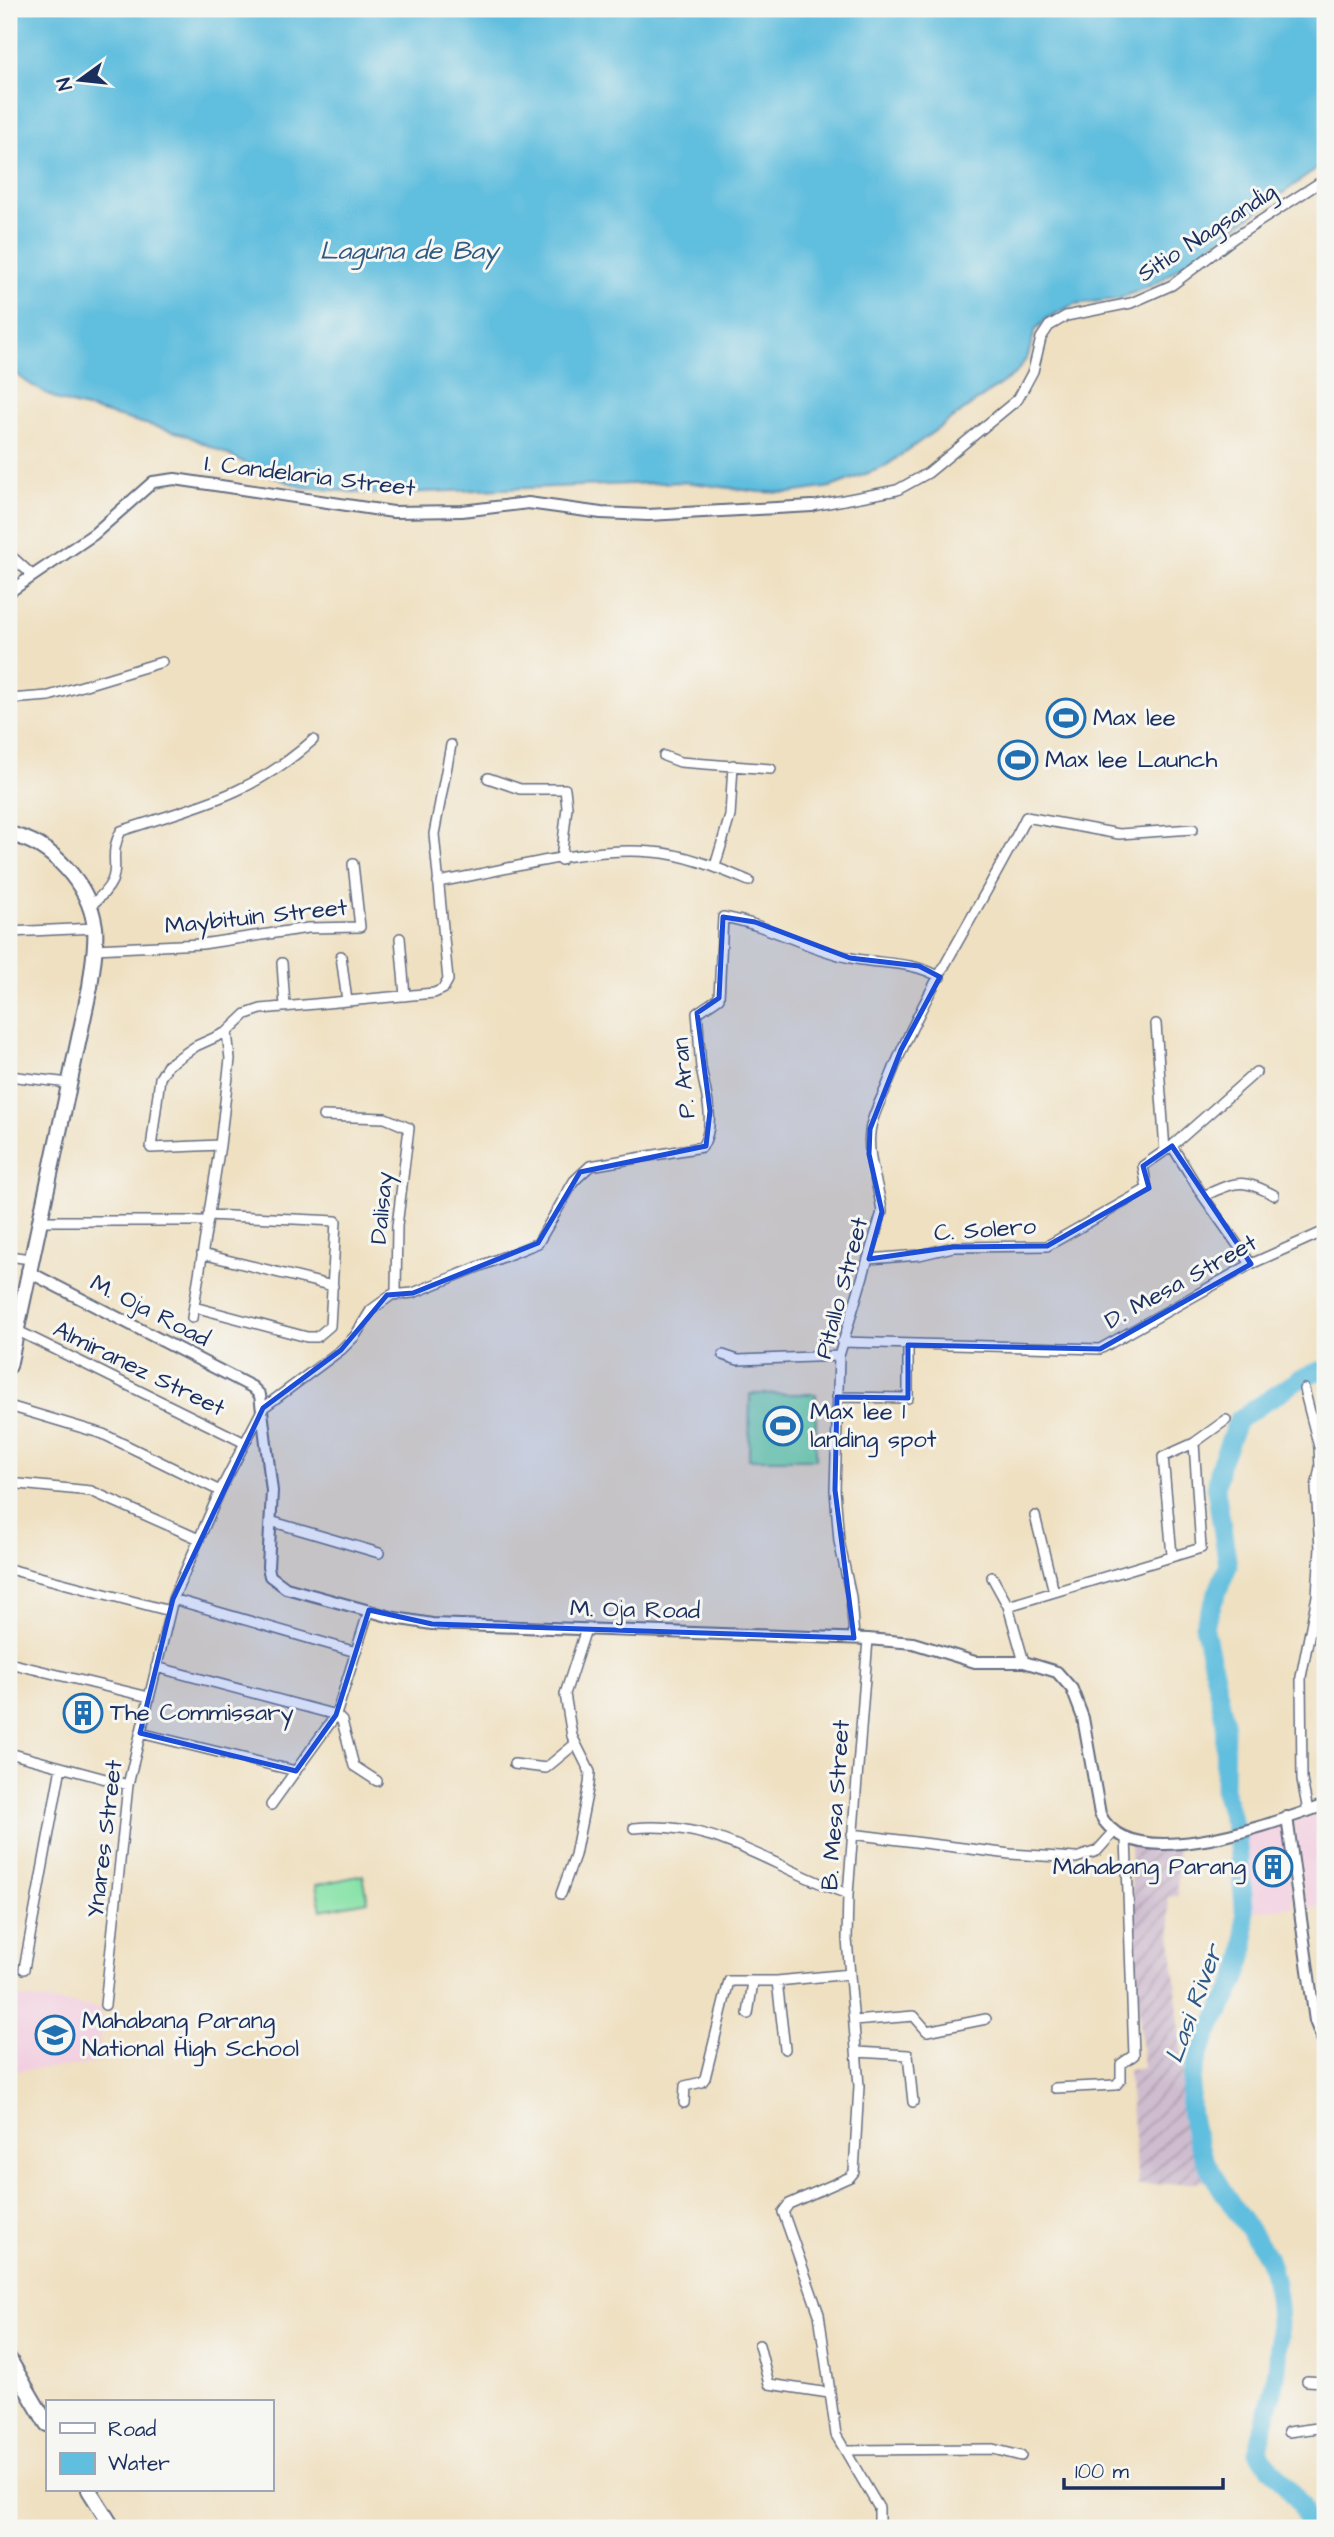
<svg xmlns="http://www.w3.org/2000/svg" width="1334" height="2537" viewBox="0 0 1334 2537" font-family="'Architects Daughter',sans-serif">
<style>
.built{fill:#f2cfe0}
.industrial{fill:url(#industrial-furrows)}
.pitch{fill:#87e2a7;stroke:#518882;stroke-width:2}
.water{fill:#60bede;stroke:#3e769e;stroke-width:2}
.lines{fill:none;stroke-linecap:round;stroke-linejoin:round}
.river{stroke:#60bede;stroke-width:19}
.minor-casing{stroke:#656d81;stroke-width:12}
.tertiary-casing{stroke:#656d81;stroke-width:14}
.primary-casing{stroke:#656d81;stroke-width:18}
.minor{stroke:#fff;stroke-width:9}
.tertiary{stroke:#fff;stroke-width:10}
.primary{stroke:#fff;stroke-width:14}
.marked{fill:#1d4ed8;fill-opacity:0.2;stroke:#1d4ed8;stroke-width:5;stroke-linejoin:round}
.labels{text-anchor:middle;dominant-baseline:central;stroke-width:6;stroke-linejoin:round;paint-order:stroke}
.street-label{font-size:24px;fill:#1b2f5e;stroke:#f6f6f2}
.poi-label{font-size:24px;fill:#1b2f5e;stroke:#f6f6f2;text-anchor:start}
.water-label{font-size:26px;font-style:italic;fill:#305a84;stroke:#f6f6f2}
</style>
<defs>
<pattern id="industrial-furrows" width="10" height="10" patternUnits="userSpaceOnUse" patternTransform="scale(1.75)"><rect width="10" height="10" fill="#cfbdcf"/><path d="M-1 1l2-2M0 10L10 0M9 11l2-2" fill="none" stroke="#a79aab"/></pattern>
</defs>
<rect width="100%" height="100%" fill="#f6f6f2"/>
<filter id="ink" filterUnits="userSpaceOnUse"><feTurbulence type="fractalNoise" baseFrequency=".0143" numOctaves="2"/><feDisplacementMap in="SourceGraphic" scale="14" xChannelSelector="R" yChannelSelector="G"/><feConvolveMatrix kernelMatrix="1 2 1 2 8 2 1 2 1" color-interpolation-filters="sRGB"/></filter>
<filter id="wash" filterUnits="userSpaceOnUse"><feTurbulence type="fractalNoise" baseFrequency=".00686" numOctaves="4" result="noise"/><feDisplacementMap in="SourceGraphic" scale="28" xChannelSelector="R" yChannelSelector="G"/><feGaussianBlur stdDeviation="1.57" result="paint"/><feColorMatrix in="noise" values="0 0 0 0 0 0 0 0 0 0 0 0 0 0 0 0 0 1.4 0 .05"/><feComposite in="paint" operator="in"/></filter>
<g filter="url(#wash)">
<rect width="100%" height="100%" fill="#efe0c1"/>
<path class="built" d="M1325,1811V1905L1306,1909L1293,1821Z
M1284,1827L1294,1907L1249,1912L1243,1833Z
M9,1996L101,2008L100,2063L9,2072Z"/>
<path class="industrial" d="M1130,1844L1177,1849L1178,1896L1168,1897L1187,2118L1208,2181L1138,2186L1128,2070L1143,2068L1133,1927Z"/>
<path class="pitch" d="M750,1394H816V1459H749Z
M363,1875L368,1901L321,1910L316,1885Z"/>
<path class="water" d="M9,9H1325V163L1157,283L1118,299L1075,304L1047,318L1035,331L1028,356L1016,373L884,467L831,487L789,493L759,492L685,482L375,494L302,487L277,478L186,435L60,401L28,383L9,368Z"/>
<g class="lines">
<path class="river" d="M1235,1829L1224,1791L1225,1723L1204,1625L1228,1566L1216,1489L1220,1465L1238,1420L1300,1379L1317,1371L1325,1372
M1237,1834C1239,1863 1249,1931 1244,1956C1233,2006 1190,2042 1190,2099C1189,2145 1220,2188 1245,2224C1252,2235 1263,2247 1268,2259C1282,2296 1282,2357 1272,2396C1267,2415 1261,2432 1258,2452L1301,2504L1309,2528"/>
</g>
</g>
<g filter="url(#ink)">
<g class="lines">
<defs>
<path id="minor" d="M812,506L897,490L928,473L1018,399L1033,371L1041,338L1049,326L1066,316L1131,303L1172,285L1234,238L1325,179
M9,554L31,574
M9,699L49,696L162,662
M664,756L680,762L771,769
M488,778L520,789H565L567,807L561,860
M715,866L730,816L733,765
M438,882C505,871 583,846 652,852C686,854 718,868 749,881
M89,907C133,871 103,865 121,831C197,806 252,795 313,740
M9,932L95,928
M400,938L405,996
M94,949L202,944L308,928L360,927L353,864
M341,956L347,1001
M282,963L285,1006
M1156,1024L1165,1151
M9,1076L69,1083
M220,1145L151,1148L160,1078L168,1065L196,1046L227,1032L246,1014L261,1009L434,993L443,989L448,980L434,834L451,745
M1172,1146L1256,1072
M1203,1196L1251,1264
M39,1221H206
M202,1254L333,1286
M9,1256L30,1259
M869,1259L919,1255L953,1247L1047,1246L1147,1189L1143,1166L1172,1146L1203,1196C1236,1182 1241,1177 1274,1195
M391,1295L413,1293L538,1243L574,1181L590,1166L702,1147C717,1123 705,1093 701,1067C699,1049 699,1031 697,1013L719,998L723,917C770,925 807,949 851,958C884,965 909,960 940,977
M194,1307L307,1337H317L330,1326L336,1221L208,1215
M192,1318L220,1145L230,1059L227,1032
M16,1330L245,1443
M842,1342L1100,1349L1251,1264L1325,1231
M723,1355L738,1360L839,1356
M1304,1389L1319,1447L1320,1467L1316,1488L1320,1548L1317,1596L1301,1677L1302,1780L1308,1811
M837,1397L908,1398V1345
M9,1406L103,1434L220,1491
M9,1483L91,1491L199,1539
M1035,1516L1054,1592
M270,1521L379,1553
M1172,1555L1163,1457L1194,1443L1226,1420
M9,1569L170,1611
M992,1577L1008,1606L1024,1662
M173,1599L356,1652
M1008,1606L1201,1548L1194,1443
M854,1638L851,1597L839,1541L835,1490L839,1356L882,1212C879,1185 867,1160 870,1133C871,1117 882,1098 888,1083C924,990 982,906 1026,817L1119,834L1193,829
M868,1639L848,1894L847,1939L859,2086L854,2172L850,2177L789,2204L783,2212L819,2314L836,2435L879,2508V2528
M9,1663L149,1697
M156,1667L336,1715L342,1721L354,1766L377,1781
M140,1733L296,1771
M9,1753L128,1785
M514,1764L546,1768L575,1744
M271,1805L336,1715L369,1610
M634,1828C717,1819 773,1869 848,1894
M852,1834L1010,1854L1076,1858L1097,1851L1114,1832
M561,1894L575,1855L589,1784L590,1772L572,1736L565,1694L586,1629
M24,1969L61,1767
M777,1981L785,2049
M105,2005L128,1785L173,1599L220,1491L263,1408L341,1350L355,1336L371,1310L396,1292L397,1226L409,1128L385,1118L323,1116
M748,2014L753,1982
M854,2021L914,2016L927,2031L986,2019
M857,2052L908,2055L913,2102
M1055,2088L1116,2085L1121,2079V2064L1134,2055L1126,1838
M684,2103L685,2086L702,2082L705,2078L729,1981H777L850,1974
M759,2345L769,2384L829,2393
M1307,2381L1325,2382
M1288,2432L1325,2427
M846,2450L993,2449L1021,2456"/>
<path id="tertiary" d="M9,592L94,534L153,482L175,479L393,512L462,511L528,503L601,513L648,515L812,506
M27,1271L252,1387L260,1395L272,1491L268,1567L270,1576L286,1588L395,1618L432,1624L868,1639L913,1643L975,1662H1024L1057,1672L1072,1689L1083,1718L1100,1814C1130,1878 1276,1822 1325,1805
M1287,1817L1315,2021L1325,2046"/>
<path id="primary" d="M9,834C52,843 89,884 95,927C97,946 92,968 90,987L9,1366
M9,2359L47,2424
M89,2490L113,2528"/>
</defs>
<use href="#minor" class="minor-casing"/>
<use href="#tertiary" class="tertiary-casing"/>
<use href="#primary" class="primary-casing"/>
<use href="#minor" class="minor"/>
<use href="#tertiary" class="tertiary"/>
<use href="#primary" class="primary"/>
</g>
</g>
<path class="marked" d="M723,917L755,922L850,958L919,966L940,977L901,1050L870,1129L869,1154L882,1212L869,1259L953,1247L1047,1246L1149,1188L1143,1166L1172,1146L1251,1264L1100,1349L908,1345V1398L837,1397L835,1490L854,1638L432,1624L369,1610L336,1715L296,1771L140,1733L173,1599L263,1408L341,1350L387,1295L413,1293L538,1243L580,1172L706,1146L710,1111L697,1013L719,998Z"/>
<defs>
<symbol id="stadium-ring" viewBox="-11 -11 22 22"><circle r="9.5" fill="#f6f6f2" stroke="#1f6fb2" stroke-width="1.5"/><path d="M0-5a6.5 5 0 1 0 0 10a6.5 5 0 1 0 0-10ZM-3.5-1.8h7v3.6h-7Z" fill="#1f6fb2"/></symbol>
<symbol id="building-ring" viewBox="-11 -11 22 22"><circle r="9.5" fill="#f6f6f2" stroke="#1f6fb2" stroke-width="1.5"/><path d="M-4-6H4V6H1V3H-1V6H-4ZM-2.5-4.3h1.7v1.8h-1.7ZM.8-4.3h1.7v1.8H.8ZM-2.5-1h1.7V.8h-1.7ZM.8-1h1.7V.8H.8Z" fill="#1f6fb2"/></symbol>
<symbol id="school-ring" viewBox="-11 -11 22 22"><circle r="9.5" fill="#f6f6f2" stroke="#1f6fb2" stroke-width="1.5"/><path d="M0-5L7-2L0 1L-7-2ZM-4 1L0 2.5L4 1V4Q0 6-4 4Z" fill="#1f6fb2"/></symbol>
</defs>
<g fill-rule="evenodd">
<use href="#stadium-ring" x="1044" y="696" width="44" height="44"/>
<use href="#stadium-ring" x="996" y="738" width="44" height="44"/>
<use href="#stadium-ring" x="761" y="1404" width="44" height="44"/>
<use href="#building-ring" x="61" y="1691" width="44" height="44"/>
<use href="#building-ring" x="1251" y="1845" width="44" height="44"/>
<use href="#school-ring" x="33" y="2013" width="44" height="44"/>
</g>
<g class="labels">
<g class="street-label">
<text transform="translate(1207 233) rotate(-33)">Sitio Nagsandig</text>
<text transform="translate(310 476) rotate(7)">I. Candelaria Street</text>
<text transform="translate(256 917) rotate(-6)">Maybituin Street</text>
<text transform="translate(684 1078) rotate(-95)">P. Aran</text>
<text transform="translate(382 1208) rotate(-85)">Dalisay</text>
<text transform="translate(985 1230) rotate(-4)">C. Solero</text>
<text transform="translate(1181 1282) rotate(-29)">D. Mesa Street</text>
<text transform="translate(842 1288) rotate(-75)">Pitallo Street</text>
<text transform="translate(150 1311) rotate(27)">M. Oja Road</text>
<text transform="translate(139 1369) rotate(26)">Almiranez Street</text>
<text transform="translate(635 1610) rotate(1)">M. Oja Road</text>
<text transform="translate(836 1805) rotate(-86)">B. Mesa Street</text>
<text transform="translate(105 1839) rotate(-83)">Ynares Street</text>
</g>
<g class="poi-label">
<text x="1093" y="718">Max lee</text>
<text x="1045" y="760">Max lee Launch</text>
<text x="810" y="1412">Max lee 1<tspan x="810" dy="28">landing spot</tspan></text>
<text x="110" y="1713">The Commissary</text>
<text x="1246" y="1867" text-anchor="end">Mahabang Parang</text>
<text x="82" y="2021">Mahabang Parang<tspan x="82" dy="28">National High School</tspan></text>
</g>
<g class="water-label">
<text x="409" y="251">Laguna de Bay</text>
<text transform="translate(1194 2004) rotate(-70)">Lasi River</text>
</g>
</g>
<rect width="1334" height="2537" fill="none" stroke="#f6f6f2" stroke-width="35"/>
<rect x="46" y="2400" width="228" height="91" fill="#f6f6f2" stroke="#9ea6b7" stroke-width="2"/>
<rect x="60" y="2423" width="35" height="10" fill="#ffffff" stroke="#9ea6b7" stroke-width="2"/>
<text x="108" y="2436" font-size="21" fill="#1b2f5e">Road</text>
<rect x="60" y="2453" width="35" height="21" fill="#60bede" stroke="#9ea6b7" stroke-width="2"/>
<text x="108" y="2470" font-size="21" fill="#1b2f5e">Water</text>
<g transform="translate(80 80) rotate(255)" stroke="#f6f6f2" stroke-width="5" paint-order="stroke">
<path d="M0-5L12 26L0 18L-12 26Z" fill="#1b2f5e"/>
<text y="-10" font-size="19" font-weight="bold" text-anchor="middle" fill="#1b2f5e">N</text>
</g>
<path d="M1064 2478v10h159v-10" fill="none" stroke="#1b2f5e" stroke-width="3.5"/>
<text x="1075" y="2478" font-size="21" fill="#1b2f5e" stroke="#f6f6f2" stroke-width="5" paint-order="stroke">100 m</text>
</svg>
